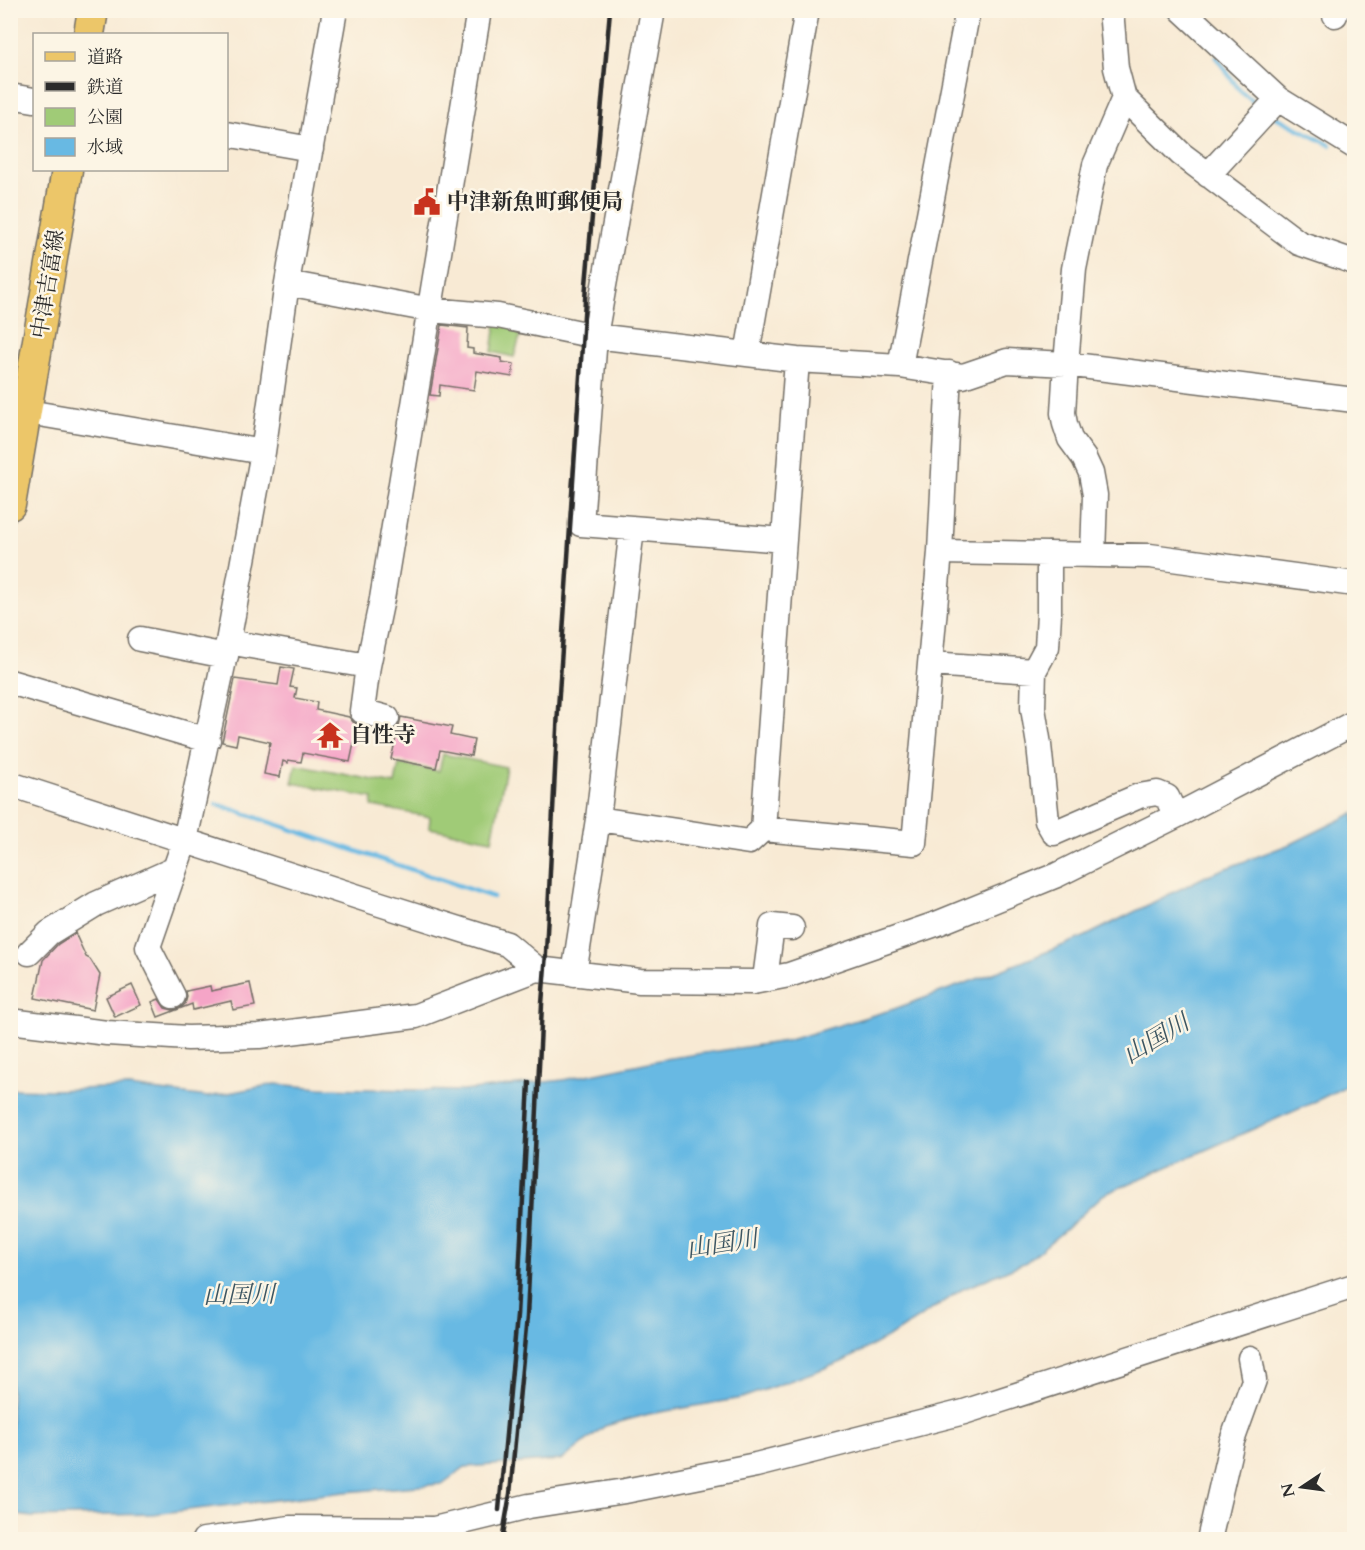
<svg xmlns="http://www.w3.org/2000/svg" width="1365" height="1550" viewBox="0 0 1365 1550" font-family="Cardo,'Noto Serif JP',serif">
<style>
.green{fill:#a0cb77;stroke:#667b51;stroke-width:1.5}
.water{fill:#68b9e3;stroke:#4a7287;stroke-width:1.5}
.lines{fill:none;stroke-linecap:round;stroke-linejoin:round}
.stream{stroke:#68b9e3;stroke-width:4.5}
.building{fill:#f5a5c7}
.minor-casing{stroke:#736e66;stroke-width:27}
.major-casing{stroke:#736e66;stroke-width:33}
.minor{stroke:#fff;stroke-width:24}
.major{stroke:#ecc669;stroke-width:30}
.rail{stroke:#2b2b2b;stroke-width:4.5}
.labels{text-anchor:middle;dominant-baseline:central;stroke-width:5;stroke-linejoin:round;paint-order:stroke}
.poi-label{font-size:22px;font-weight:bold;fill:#2b2b2b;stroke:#fcf5e5;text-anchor:start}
.street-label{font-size:22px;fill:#2b2b2b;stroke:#fcf5e5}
.water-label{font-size:24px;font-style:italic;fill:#3d5662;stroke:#fcf5e5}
</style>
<rect width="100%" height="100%" fill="#fcf5e5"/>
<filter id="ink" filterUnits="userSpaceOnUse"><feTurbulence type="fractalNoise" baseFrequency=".0167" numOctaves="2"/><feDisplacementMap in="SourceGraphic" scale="12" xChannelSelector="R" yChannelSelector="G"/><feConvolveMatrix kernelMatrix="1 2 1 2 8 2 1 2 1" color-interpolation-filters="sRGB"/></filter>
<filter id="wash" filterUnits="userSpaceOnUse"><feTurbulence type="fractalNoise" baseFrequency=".008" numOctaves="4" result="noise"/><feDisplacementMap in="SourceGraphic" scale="24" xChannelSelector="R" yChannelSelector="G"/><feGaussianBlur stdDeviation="1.35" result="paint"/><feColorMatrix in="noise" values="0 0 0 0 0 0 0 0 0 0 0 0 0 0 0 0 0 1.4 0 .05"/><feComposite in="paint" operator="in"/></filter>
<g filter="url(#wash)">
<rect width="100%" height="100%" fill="#f8ead4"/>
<path class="green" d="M496,323L523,327L514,357L492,352Z
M443,754L506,767L492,840L429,828L430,817L372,806L373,798L292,783L296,765L395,784L399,764L439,771Z"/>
<path class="water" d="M1354,813V1082L1308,1105L1103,1195L1066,1229L1026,1262L961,1290L897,1332L842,1362L742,1398L649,1414L605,1426L562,1460L465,1467L442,1484L345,1492L153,1514L32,1517L11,1514V1089L54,1090L129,1087L208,1097L275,1084L320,1088L463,1091L563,1080L664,1059L786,1041L894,1009L999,971L1086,936L1208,875L1293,843Z"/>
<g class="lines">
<path class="stream" d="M1162,10L1176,17
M1216,57L1241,92L1262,108
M1274,116L1330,145
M216,804L493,897"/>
</g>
<g id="blocks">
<path class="building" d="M442,325L468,328L467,348L473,349V353L502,358V362L514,364L512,377L477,371L474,390L440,385L439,396L430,395Z
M281,667L294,669L290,687L297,688L295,698L317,702L316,710L349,717L353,722L358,725L350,762L303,753L301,762L288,760V763L283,761L280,777L264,774L270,742L238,735L236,745L222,742L235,679L278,685Z
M401,717L452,727L450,735L474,740L471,756L440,750L436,768L391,759Z
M75,933L86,957L90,959L100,975L93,1010L35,998L43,960L58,944Z
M250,983L255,1006L233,1010L231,1001L193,1010L192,1004L158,1017L152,1002L159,999L165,1008L173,1010L180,1008L185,1004L187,997L186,991L210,986L211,991Z
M132,985L141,1005L115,1017L106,997Z"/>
</g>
</g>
<g filter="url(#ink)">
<use href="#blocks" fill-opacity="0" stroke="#736e66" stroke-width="1.5"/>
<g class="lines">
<defs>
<path id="minor" d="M653,10L595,336L581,524L784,540
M1111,10L1116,68L1124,98L1181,154L1299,243L1354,262
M1182,10L1278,99L1354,146
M1335,15L1336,10
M10,96L34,100
M226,134L311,149
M1208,175L1278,99
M287,283L431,310L498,316L595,336L797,360L900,366L963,376L1007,361L1066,364L1354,400
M747,354L807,10
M900,366L968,10
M10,409L263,452
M940,552L1150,556L1354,584
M1049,554V614L1047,647L1034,671L1033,708L1039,745L1047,821L1054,833L1139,796L1157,793L1167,797L1176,816
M1093,555L1095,495L1091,473L1084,458L1070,439L1065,424L1063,413L1066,364L1074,269L1095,165L1124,98
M140,639L226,656
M228,642L368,666L382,599L479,10
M930,664L1034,671
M368,666L362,711L387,718
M10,682L208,740
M10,784L380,904L507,944L537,969
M598,819L749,842L763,829L797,360
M763,829L914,843L940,552L949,373
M29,953L49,933L96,904L175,869
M574,974L598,819L632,528
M765,979L772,926L792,928
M173,996L148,947L185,840L228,642L263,452L287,283L335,10
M10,1021L107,1033L188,1038L259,1036L416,1016L537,969L640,981L753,982L789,975L936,924L1057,875L1176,816L1354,723
M204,1540L290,1528L434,1529L529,1506L625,1491L756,1465L964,1412L1354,1286
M1209,1540L1232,1441L1254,1380L1250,1358"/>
<path id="major" d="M89,34L93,10
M10,505L67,170"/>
</defs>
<use href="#minor" class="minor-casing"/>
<use href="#major" class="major-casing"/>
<use href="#minor" class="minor"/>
<use href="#major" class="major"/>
<path class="rail" d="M499,1510L517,1316L529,1082
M502,1540L510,1494L527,1317L542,1004L546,953L558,709L586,285L610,10"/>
</g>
</g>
<defs>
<symbol id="civic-bare" viewBox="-9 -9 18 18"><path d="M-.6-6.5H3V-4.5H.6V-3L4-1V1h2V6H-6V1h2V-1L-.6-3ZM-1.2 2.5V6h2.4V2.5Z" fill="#c8321e" stroke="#fcf5e5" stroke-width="2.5" paint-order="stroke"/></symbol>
<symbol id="temple-bare" viewBox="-9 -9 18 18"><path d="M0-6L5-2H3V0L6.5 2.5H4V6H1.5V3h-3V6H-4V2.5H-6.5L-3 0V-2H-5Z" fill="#c8321e" stroke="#fcf5e5" stroke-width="2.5" paint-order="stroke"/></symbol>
</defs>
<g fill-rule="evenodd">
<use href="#civic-bare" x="408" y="183" width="38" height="38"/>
<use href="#temple-bare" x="311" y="716" width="38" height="38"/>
</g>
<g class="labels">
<g class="poi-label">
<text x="447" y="202">中津新魚町郵便局</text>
<text x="350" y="735">自性寺</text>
</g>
<g class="street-label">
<text transform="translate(48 284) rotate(-81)">中津吉富線</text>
</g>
<g class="water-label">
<text transform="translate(1156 1039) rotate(-31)">山国川</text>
<text transform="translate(722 1244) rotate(-9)">山国川</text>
<text transform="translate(239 1295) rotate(-1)">山国川</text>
</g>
</g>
<rect width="1365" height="1550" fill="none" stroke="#fcf5e5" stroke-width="36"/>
<rect x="33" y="33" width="195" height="138" fill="#fcf5e5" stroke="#a8a49b" stroke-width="1.5"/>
<rect x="45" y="52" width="30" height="9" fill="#ecc669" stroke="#a8a49b" stroke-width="1.5"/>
<text x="87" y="63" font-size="18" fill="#2b2b2b">道路</text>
<rect x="45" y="82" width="30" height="9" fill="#2b2b2b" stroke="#a8a49b" stroke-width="1.5"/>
<text x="87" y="93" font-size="18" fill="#2b2b2b">鉄道</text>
<rect x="45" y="108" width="30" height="18" fill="#a0cb77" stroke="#a8a49b" stroke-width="1.5"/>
<text x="87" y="123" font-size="18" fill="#2b2b2b">公園</text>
<rect x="45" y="138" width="30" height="18" fill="#68b9e3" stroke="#a8a49b" stroke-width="1.5"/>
<text x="87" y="153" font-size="18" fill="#2b2b2b">水域</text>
<g transform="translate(1302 1487) rotate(257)" stroke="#fcf5e5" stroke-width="4.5" paint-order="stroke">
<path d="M0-4.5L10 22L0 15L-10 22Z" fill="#2b2b2b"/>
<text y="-9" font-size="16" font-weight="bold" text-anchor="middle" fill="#2b2b2b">N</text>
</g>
</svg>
